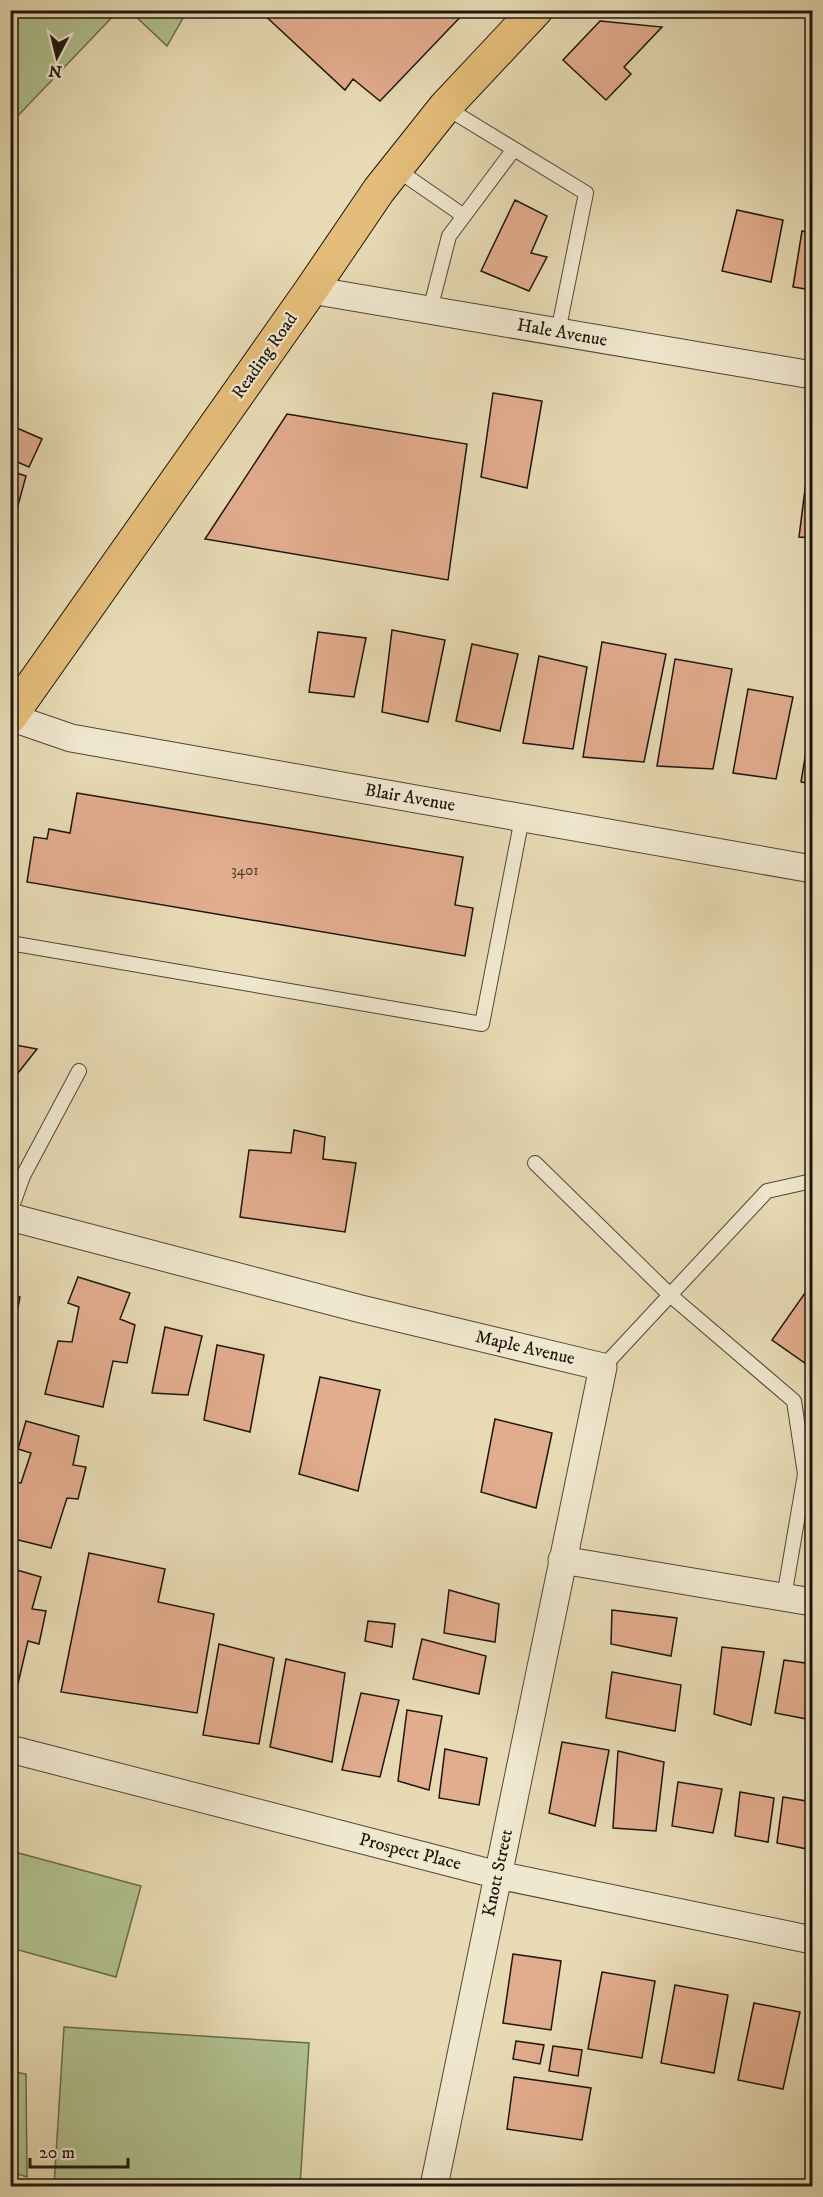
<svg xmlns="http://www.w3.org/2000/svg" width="823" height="2197" viewBox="0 0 823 2197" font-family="'IM FELL DW Pica',serif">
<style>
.green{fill:#b1c090;stroke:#686b4f;stroke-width:1.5}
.building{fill:#e2ac8e;stroke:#1e160e;stroke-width:1.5}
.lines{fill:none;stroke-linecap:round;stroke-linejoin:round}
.lane-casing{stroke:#504738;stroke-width:16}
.street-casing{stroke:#504738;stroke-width:29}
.primary-casing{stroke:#1e160e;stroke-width:35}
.lane{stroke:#efe7ce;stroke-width:14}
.street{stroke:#efe7ce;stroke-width:27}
.primary{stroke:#e4bd7a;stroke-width:33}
.labels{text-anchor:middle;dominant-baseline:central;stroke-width:4.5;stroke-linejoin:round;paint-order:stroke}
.number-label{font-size:15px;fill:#4f3c2e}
.street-label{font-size:18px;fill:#1e160e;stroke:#efe7ce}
</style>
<rect width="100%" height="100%" fill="#e7dab4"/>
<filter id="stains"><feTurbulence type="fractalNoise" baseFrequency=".00333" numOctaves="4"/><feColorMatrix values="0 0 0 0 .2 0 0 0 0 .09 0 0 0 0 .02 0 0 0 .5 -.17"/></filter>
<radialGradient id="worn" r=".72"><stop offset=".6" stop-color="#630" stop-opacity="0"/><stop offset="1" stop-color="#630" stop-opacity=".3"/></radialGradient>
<path class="green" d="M11,10L118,11L11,123L10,11Z
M130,11H187L167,46Z
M11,1851L141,1886L116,1977L11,1948Z
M64,2027L309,2043L300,2186H54Z
M10,2071L26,2074L27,2177L11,2172Z"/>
<path class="building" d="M259,10H467L380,101L353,79L345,90Z
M600,21L662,27L624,67L631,74L606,100L563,60Z
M515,200L547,216L531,253L547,257L529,291L481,271Z
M737,210L783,220L771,282L722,271Z
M802,231L812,233V290L793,287Z
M493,393L542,401L527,488L481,477Z
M287,414L467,444L448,580L205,539Z
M10,425L42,439L29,467L10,459Z
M808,466H812V538L799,537Z
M10,471L26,476L14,520L10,518Z
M392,630L445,640L428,722L382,712Z
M318,632L366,638L354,697L309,692Z
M602,642L666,654L644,762L583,757Z
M472,644L518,654L500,731L456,721Z
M539,656L587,667L573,749L523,743Z
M675,659L732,669L713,769L657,766Z
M748,689L793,697L776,779L733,773Z
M812,716V784L801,782Z
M77,793L463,857L455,905L473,908L465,956L27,882L34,837L47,839L49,829L70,833Z
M10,1044L37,1049L10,1083Z
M294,1130L325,1137L323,1159L356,1163L345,1232L240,1217L249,1150L291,1153Z
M78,1277L130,1293L120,1319L135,1325L127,1363L113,1361L103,1407L45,1394L58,1341L72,1342L79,1307L68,1303Z
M812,1283V1368L772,1340Z
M10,1295L20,1297L10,1347Z
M165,1327L202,1336L188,1395L152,1393Z
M217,1345L264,1355L250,1432L204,1420Z
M320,1377L380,1390L358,1491L299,1474Z
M495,1419L552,1433L536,1508L481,1492Z
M26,1421L79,1436L73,1465L86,1467L78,1499L67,1498L51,1548L10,1538V1482L21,1483L31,1453L18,1449Z
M89,1553L165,1569L158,1602L214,1614L197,1713L61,1692Z
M10,1568L41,1577L32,1609L46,1611L39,1644L28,1641L15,1696L10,1695Z
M449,1590L499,1604L495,1642L444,1633Z
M612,1610L677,1618L671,1656L611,1644Z
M368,1621L395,1624L392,1647L365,1641Z
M422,1639L486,1656L479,1694L413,1679Z
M219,1644L274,1658L259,1744L203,1735Z
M722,1647L764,1652L751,1725L714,1714Z
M286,1659L345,1673L332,1762L270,1747Z
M784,1660L812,1664V1720L775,1713Z
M612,1672L681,1685L675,1731L606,1718Z
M361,1693L399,1700L380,1777L342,1770Z
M407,1710L442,1716L429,1790L398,1781Z
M562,1742L609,1750L595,1826L549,1813Z
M445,1749L487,1758L479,1805L439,1798Z
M618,1751L664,1762L656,1831L613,1828Z
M678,1782L722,1789L713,1833L672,1826Z
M740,1792L774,1798L768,1842L735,1836Z
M783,1797L812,1802V1850L777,1843Z
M513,1954L561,1961L551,2030L503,2023Z
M602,1972L655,1981L642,2058L588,2049Z
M675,1985L728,1995L714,2073L661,2063Z
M754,2003L800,2012L783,2089L738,2080Z
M516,2041L544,2045L540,2064L513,2059Z
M553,2046L582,2050L578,2076L549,2071Z
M514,2077L591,2088L582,2140L507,2129Z"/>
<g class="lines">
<defs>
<path id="lane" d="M445,107L586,193L558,332
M396,169L464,216
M430,310L449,236L514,149
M10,943L482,1024L522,818
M535,1163L670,1295L767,1191L812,1181
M10,1212L23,1176L79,1071
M603,1367L670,1295L794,1401L805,1474L784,1597"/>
<path id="street" d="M311,290L812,375
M10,717L71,738L812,869
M10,1217L361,1309L603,1367L434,2186
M562,1560L812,1602
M10,1749L498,1875L812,1940"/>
<path id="primary" d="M10,717L311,290L379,190L445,107L536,10"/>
</defs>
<use href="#lane" class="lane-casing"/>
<use href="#street" class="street-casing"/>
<use href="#primary" class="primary-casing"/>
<use href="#lane" class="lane"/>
<use href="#street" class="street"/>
<use href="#primary" class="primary"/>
</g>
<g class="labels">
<g class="number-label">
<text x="245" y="870">3401</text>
</g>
<g class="street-label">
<text transform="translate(562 333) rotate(10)">Hale Avenue</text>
<text transform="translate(265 356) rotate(-55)">Reading Road</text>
<text transform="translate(410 798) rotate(10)">Blair Avenue</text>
<text transform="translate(525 1348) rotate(13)">Maple Avenue</text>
<text transform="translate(410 1852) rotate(14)">Prospect Place</text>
<text transform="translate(498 1873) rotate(-78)">Knott Street</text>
</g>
</g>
<rect width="823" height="2197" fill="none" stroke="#e7dab4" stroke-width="36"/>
<rect x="12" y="12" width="799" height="2173" fill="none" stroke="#1e160e" stroke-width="3"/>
<rect x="18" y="18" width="787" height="2161" fill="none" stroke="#1e160e" stroke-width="1.5"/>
<g transform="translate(57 57) rotate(187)" stroke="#efe7ce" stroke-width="4.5" paint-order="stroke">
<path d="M0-4.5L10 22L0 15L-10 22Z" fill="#1e160e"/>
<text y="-9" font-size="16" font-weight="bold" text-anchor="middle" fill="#1e160e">N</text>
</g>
<path d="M30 2158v9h98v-9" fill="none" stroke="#1e160e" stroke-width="3"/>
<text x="39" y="2158" font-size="18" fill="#1e160e" stroke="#efe7ce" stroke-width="4.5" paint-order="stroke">20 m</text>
<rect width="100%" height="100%" filter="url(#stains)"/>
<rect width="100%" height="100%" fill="url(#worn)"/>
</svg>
